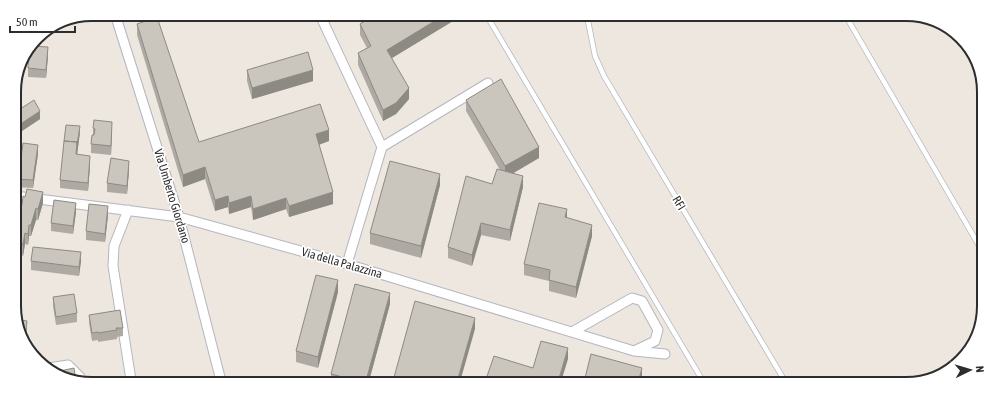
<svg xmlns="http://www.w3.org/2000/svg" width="998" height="398" viewBox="0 0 998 398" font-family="'Asap Condensed',sans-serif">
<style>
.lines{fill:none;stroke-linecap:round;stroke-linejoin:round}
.lane-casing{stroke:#b3b6c0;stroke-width:6}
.street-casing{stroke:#b3b6c0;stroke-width:11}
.lane{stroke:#fff;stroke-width:4.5}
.street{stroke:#fff;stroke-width:9}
.wall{fill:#aea9a3}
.shaded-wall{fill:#8d8a84}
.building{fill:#cac5bd;stroke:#8d8a84}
.labels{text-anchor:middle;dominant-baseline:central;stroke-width:3.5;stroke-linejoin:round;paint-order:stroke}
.street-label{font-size:12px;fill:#2d2d2d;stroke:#fff}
.rim{fill:none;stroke:#2d2d2d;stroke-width:2}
</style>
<rect width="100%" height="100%" fill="#eee7df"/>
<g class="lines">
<defs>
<path id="lane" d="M487,16L704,383
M587,16L595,56L604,76L786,383
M847,18L981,249"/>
<path id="street" d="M115,14L179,217L221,381
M320,15L382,147L347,264
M382,147L488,83
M15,196L179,217L347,264L634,351L665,354
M128,210L114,246L113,266L131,380
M572,332L632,298L642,301L658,330L655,341L634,351
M49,368L68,365L80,377V380"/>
</defs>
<use href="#lane" class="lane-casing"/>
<use href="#street" class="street-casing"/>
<use href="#lane" class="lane"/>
<use href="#street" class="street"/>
</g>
<path class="wall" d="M458,16V18L392,58L409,99L396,114L383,121L358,65V53L367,48L360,35V24Z
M137,24L199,142L329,141L319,144L333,204L289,217L286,209L253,220L251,207L229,214L228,207L215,211L205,179L183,187L137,35Z
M46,30L44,38L38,37L40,34Z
M48,56L46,78L28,77V68Z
M247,70L313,81L252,99L247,81Z
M466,100L539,158L513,173L523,187L510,241L481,235L472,266L448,258V247L492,184L500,170L466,111Z
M14,113L40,119L16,135L14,133Z
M93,128L112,131L111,155L91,153V144L93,135Z
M80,132L77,155L90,165L88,191L60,188V180Z
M38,154L33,188L15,187V165H20Z
M129,170L127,194L107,192V183Z
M440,185L421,258L370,244V233Z
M43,203L38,220H36L31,236H29L28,245L25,244L23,256L21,255L19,266H17L16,274H15V221L22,205Z
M76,212L73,234L51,231V223Z
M108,215L105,242L86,240V231Z
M567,218L592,236L576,298L549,291V281L524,275V264Z
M31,261H81L79,276L31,270Z
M338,292L318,368L296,362V351Z
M53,297L77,313V322L56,325L53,306Z
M390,304L369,381H331V374Z
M89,315L123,328V336L117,337V339L98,342V340L92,341L89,323Z"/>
<path class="shaded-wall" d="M443,16H458V18L387,61V50Z
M46,30L44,38V31Z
M48,47V56L46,78V70Z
M313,70V81L252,99V88Z
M409,88V99L396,114L383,121V110Z
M40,111V119L16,135V127Z
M112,122V131L111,155V146Z
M80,126V132L76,163V154Z
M329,130V141L316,146V134Z
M38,145V154L33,188V180Z
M539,147V158L505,178V166Z
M90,156V165L88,191V183Z
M129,161V170L127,194V186Z
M205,167V179L183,187V175Z
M440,174V185L421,258V246Z
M523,176V187L510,241V230Z
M43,192V203L38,220V209Z
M333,192V204L289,217V206Z
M228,196V207L215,211V200Z
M251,196V207L229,214V203Z
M286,198V209L253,220V209Z
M76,203V212L73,234V226Z
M108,206V215L105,242V234Z
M36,208V220L31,236V225Z
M567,209V220L565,217Z
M481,223V235L472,266V255Z
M29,225V236L28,245V234Z
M592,225V236L576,298V287Z
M25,233V244L23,256V244Z
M21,244V255L19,266V255Z
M81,252V261L79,276V267Z
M17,255V266L16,274V263Z
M338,280V292L318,368V357Z
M390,293V304L369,381H366Z
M475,318V329L460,382H457Z
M27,321V326L25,341V339Z
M568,348V359L561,382H558Z
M642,368V379L641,383H638Z"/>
<path class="building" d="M375,15L443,16L387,50L409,88L396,103L383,110L358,53L371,46L360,24Z
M157,17L199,142L320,104L329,130L316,134L333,192L289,206L286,198L253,209L251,196L229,203L228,196L215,200L205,167L183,175L137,24Z
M31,46L48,47L46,70L28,68L29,48Z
M308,52L313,70L252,88L247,70Z
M501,79L539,147L505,166L466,100Z
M34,100L40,111L16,127L14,124V113Z
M94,120L112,122L111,146L91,144L92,135H94L95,129L93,128Z
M66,125L80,126L77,145V142L64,141Z
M64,141L77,142L76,154L90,156L88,183L60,180Z
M23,143L38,145L33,180L15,179V165H20Z
M111,158L129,161L127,186L107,183Z
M390,161L440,174L421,246L370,233Z
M497,169L523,176L510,230L481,223L472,255L448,247L466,176L492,184Z
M27,189L43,192L38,209L36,208L31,225H29L28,234L25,233L23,244H21L19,255H17L16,263H15V221L16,213H19L20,205H22L23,196L25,197Z
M54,200L76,203L73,226L51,223Z
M539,203L567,209L565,217L592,225L576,287L549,280L550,270L524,264Z
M89,204L108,206L105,234L86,231Z
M33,247L81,252L79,267L31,261Z
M316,275L338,280L318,357L296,351Z
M355,284L390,293L366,381H358L331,374Z
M74,294L77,313L56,317L53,297Z
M415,301L475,318L457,382L393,381Z
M120,310L123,328H116L117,330L98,333V332L92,333L89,315Z
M15,319L27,321L25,339L15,321Z
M541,341L568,348L558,382H485L494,356L533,368Z
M591,354L642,368L638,383L584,382Z
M74,368L76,380H67L55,372Z"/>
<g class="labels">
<g class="street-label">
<text transform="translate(172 196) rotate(73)">Via Umberto Giordano</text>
<text transform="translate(679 203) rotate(59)">RFI</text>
<text transform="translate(342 263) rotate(16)">Via della Palazzina</text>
</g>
</g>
<path d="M0 0H998V398H0ZM92 21H906A71 71 0 0 1 977 92V306A71 71 0 0 1 906 377H92A71 71 0 0 1 21 306V92A71 71 0 0 1 92 21Z" fill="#fff" fill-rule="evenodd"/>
<path class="rim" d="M92 21H906A71 71 0 0 1 977 92V306A71 71 0 0 1 906 377H92A71 71 0 0 1 21 306V92A71 71 0 0 1 92 21Z"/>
<g transform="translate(970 370) rotate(85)" stroke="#ffffff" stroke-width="3" paint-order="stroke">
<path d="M0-3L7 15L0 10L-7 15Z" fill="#2d2d2d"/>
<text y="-6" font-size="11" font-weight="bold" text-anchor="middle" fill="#2d2d2d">N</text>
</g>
<path d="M10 26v6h65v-6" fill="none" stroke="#2d2d2d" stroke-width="2"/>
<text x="16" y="26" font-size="12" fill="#2d2d2d" stroke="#ffffff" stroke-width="3" paint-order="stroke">50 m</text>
</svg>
